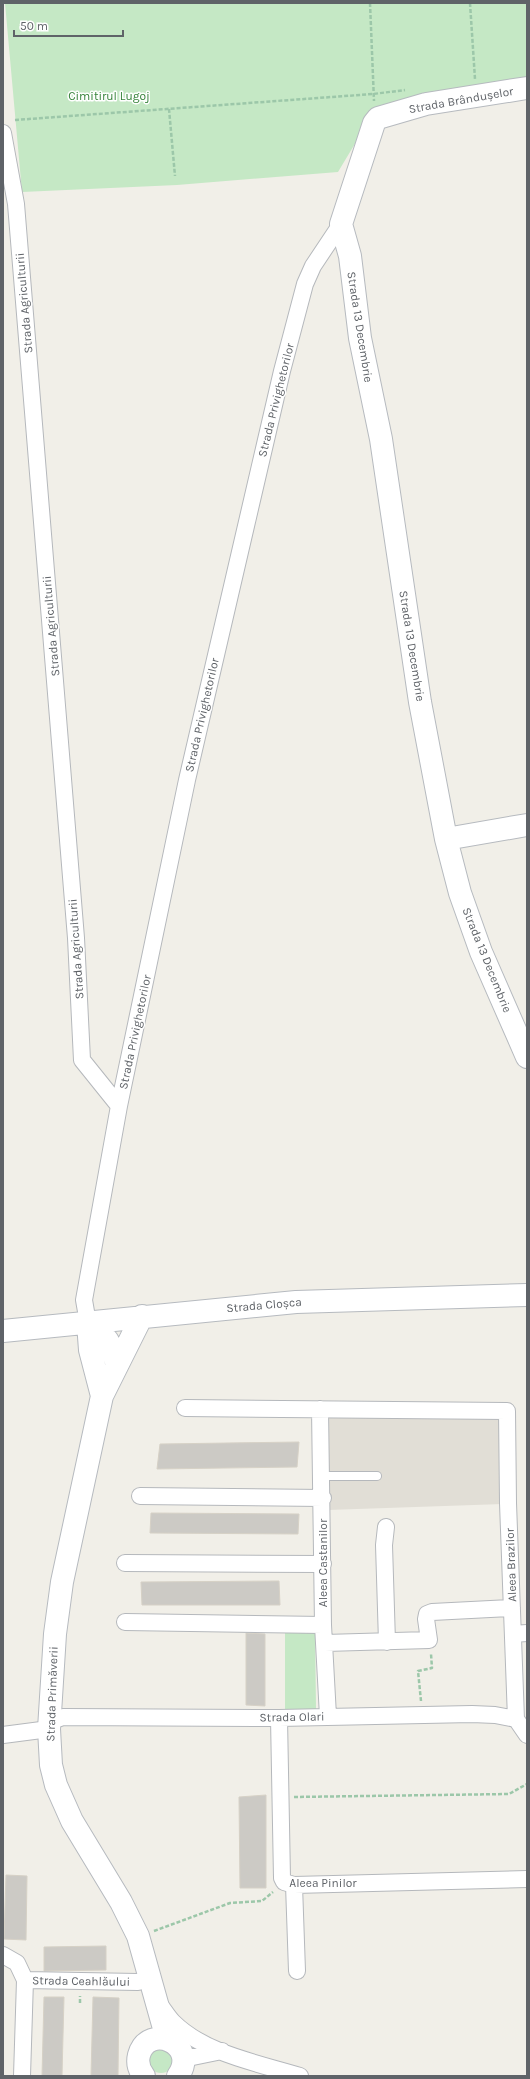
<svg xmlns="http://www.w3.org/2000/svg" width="530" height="2079" viewBox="0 0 530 2079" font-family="Karla,sans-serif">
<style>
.education{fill:#e1ded6}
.green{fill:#c5e8c5}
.building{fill:#cccac5;stroke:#d6d1c6}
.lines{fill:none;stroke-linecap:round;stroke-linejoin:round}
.lane-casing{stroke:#b5b8bc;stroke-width:10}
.street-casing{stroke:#b5b8bc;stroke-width:18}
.secondary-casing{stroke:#b6babf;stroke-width:24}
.path{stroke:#9cc7a9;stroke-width:2.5;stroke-dasharray:4 2;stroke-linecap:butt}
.lane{stroke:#fff;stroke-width:8}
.street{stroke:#fff;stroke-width:16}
.secondary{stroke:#fff;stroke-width:22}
.labels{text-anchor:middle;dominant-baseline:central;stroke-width:3;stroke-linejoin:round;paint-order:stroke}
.park-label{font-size:12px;fill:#348238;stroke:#fff}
.street-label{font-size:12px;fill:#5f6368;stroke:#fff}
</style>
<rect width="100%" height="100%" fill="#f1efe8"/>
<path class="education" d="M326,1415L501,1418L503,1504L328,1510Z"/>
<path class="green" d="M5,3H527V87L374,112L338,172L177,185L22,192Z
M315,1630L316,1709H285V1631Z
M149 2061a12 12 0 1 1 24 0a12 12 0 1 1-24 0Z"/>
<path class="building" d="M299,1442L297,1467L157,1469L160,1444Z
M151,1513L299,1514L298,1534L150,1533Z
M279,1581L280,1605H142L141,1582Z
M246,1633L265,1634V1706L246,1705Z
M266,1795V1888H240L239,1797Z
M6,1875L27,1876L26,1940L4,1939Z
M106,1946V1970L44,1971V1947Z
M44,1997H64L62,2076H42Z
M93,1997L119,1998L118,2076H91Z"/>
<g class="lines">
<defs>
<path id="lane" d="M322,1476H377"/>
<path id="street" d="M3,133L16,204L76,938L82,1060L119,1106
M88,1323L84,1300L119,1106L187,780L282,371L305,284L313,266L341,224
M185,1408L507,1411L508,1503L516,1719
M320,1409L323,1625L328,1716
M140,1496L323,1498
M386,1527L384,1545L387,1642
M125,1563L323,1564
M125,1622L323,1625
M513,1634L527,1633
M325,1643L429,1640L426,1619L427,1614L432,1612L512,1608
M279,1718L282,1878L284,1882L294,1885L527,1879
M49,1722L63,1717L279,1718L472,1714L495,1715L516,1719L527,1735
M3,1735L49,1729
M294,1885L297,1971
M3,1955L17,1963L25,1980L22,2076
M25,1980L138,1982
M160,2005C164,2010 168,2017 173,2022C205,2054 258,2063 300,2076
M183,2059L222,2051"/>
<path id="secondary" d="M527,88L426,104L378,118L374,123L341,224L350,256L360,338L381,439L420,702L446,839L460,893L481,952L527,1057
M446,839L527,825
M142,1316L102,1396L62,1582L55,1634L49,1729L51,1765L56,1785L72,1821L121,1902L138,1936L167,2039
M88,1323L90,1350L102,1396
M88,1323C108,1337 110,1341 117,1365
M3,1331L296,1302L527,1295
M144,2076C139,2070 137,2063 139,2055C148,2022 200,2044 178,2076"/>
</defs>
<use href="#lane" class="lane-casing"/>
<use href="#street" class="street-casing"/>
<use href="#secondary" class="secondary-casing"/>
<path class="path" d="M370,3L374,101
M470,3L475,79
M169,109L175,176
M15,120L373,94L405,90
M421,1701L418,1671L432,1668L431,1654
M294,1797L509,1794L527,1784
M154,1931L230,1903L262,1901L273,1892
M80,2003V1996"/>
<use href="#lane" class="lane"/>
<use href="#street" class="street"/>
<use href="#secondary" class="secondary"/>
</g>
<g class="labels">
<g class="park-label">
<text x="109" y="96">Cimitirul Lugoj</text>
</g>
<g class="street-label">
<text transform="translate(461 100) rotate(-10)">Strada Brândușelor</text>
<text transform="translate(24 303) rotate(-95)">Strada Agriculturii</text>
<text transform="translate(360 327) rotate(81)">Strada 13 Decembrie</text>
<text transform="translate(276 400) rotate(-76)">Strada Privighetorilor</text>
<text transform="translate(51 626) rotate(-95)">Strada Agriculturii</text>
<text transform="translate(412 646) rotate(81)">Strada 13 Decembrie</text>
<text transform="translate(202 715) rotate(-77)">Strada Privighetorilor</text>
<text transform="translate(76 949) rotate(-94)">Strada Agriculturii</text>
<text transform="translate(487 960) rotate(68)">Strada 13 Decembrie</text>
<text transform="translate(135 1032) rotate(-78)">Strada Privighetorilor</text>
<text transform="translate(264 1305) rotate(-5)">Strada Cloșca</text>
<text transform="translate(323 1563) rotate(-90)">Aleea Castanilor</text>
<text transform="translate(511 1565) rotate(-92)">Aleea Brazilor</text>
<text transform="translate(52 1694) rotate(-88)">Strada Primăverii</text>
<text transform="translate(292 1717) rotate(-1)">Strada Olari</text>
<text x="323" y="1883">Aleea Pinilor</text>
<text transform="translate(81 1981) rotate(1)">Strada Ceahlăului</text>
</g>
</g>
<rect width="530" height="2079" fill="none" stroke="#5f6368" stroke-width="8"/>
<path d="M14 30v6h109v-6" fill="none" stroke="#5f6368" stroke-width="2"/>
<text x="20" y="30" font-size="12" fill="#5f6368" stroke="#ffffff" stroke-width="3" paint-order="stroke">50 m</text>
</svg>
